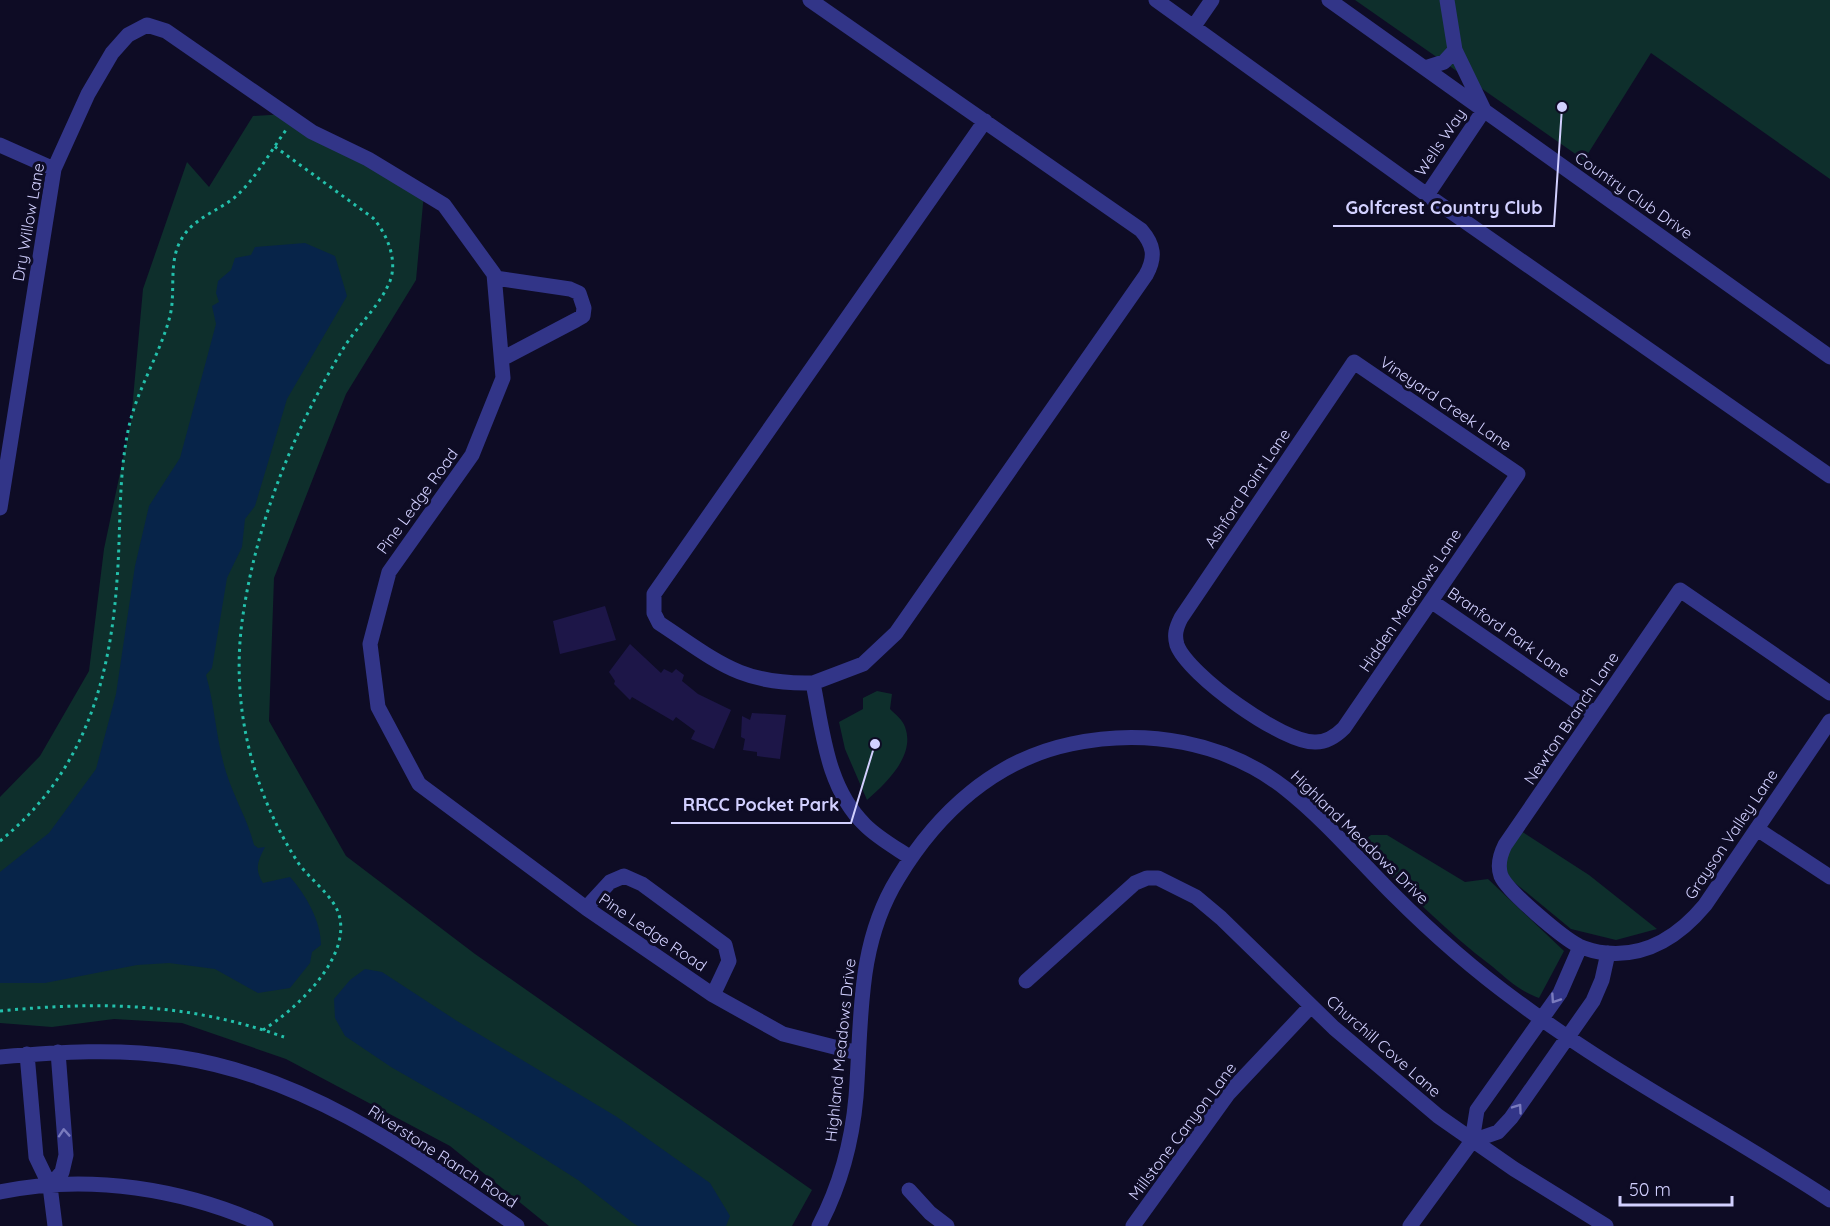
<svg xmlns="http://www.w3.org/2000/svg" width="1830" height="1226" viewBox="0 0 1830 1226" font-family="Quicksand,sans-serif">
<style>
.green{fill:#0e2f2c}
.water{fill:#072449}
.building{fill:#1d1648}
.lines{fill:none;stroke-linecap:round;stroke-linejoin:round}
.path{stroke:#23c0ab;stroke-width:3;stroke-dasharray:3 4.5;stroke-linecap:butt}
.minor{stroke:#323588;stroke-width:15}
.oneway{stroke:#7a7bbe}
.labels{text-anchor:middle;dominant-baseline:central;stroke-width:6;stroke-linejoin:round;paint-order:stroke}
.street-label{font-size:16px;fill:#d2d0ff;stroke:#0e0c25}
.leader{fill:none;stroke:#d2d0ff;stroke-width:2}
.callout-dot{fill:#d2d0ff;stroke:#0e0c25;stroke-width:2}
.callout-label{font-size:18px;text-anchor:middle;font-weight:bold;fill:#d2d0ff;stroke:#0e0c25;stroke-width:6;stroke-linejoin:round;paint-order:stroke}
</style>
<rect width="100%" height="100%" fill="#0e0c25"/>
<path class="green" d="M1355,0H1830V179L1651,53L1584,160Z
M286,114L424,193L416,280L346,394L274,578L269,721L346,856L475,954L812,1190L792,1226H549L450,1146L286,1059L182,1023L114,1019L52,1027L0,1023V797L40,756L89,671L104,549L131,421L143,289L187,162L209,187L253,116Z
M877,691L892,694L890,709C895,714 903,720 905,727C916,756 885,784 867,800L845,749L839,722L863,709V698Z
M1521,831L1589,875L1657,929L1616,940L1571,929L1509,878L1504,860Z
M1371,835H1387L1465,882L1488,879L1564,951L1539,998C1521,992 1507,979 1493,967C1445,931 1403,887 1360,844Z"/>
<path class="water" d="M305,243L335,256L347,296L287,399L255,506L245,519L242,547L227,578L212,668L206,675C215,706 216,740 226,772C234,798 248,820 254,845L258,848L265,847C258,861 254,869 263,883L290,877C306,895 321,921 321,945L312,952L310,963L290,988L258,993L215,969L169,963L137,965L45,983H0V872L49,833L96,769L116,694L135,566L149,506L180,458L216,324L212,306L219,302L216,293L218,281L231,270L235,258L251,255L255,247Z
M365,969L382,972L457,1021L617,1117L710,1183L730,1216L726,1226H638L633,1223L578,1180L485,1121L391,1067L345,1036L335,1018L334,999L350,980Z"/>
<path class="building" d="M605,606L616,640L560,654L553,621Z
M630,644L661,673L664,669L672,673L676,669L684,675L682,681L698,694L731,710L714,749L691,739L695,731L676,717L673,721L632,697L630,700L614,684L615,681L609,672Z
M752,713L786,715L780,759L757,756V752L743,750L745,739L741,737L742,716L750,720Z"/>
<g class="lines">
<path class="path" d="M0,841C83,774 110,682 117,580C121,530 118,480 128,431C136,390 160,355 170,316C176,292 168,262 181,240C192,219 216,212 234,198C255,180 270,152 286,130
M0,1011C100,1001 189,1003 284,1037
M263,1030C295,1010 348,961 340,919C336,896 309,880 297,861C252,790 231,706 242,622C255,526 293,431 343,349C356,327 380,306 390,281C398,260 387,234 373,218L274,146"/>
<path class="minor" d="M810,0L1141,230C1154,245 1156,257 1146,275L896,633L863,664L813,683C823,733 827,788 865,825C878,838 896,848 911,858
M1156,0L1427,195L1830,476
M1329,0L1830,357
M1194,26L1212,0
M1425,68L1444,62L1455,50
M0,145L54,169
M1427,195L1484,110L1455,50L1447,0
M495,278L570,289L579,293L584,308L583,316L576,320L502,359
M1354,362L1518,474L1344,728C1337,735 1327,742 1316,742C1284,744 1188,675 1177,645C1174,635 1176,628 1181,618Z
M0,508L54,169L88,94L112,53L128,35L147,25L166,31L312,132L368,159L444,205L494,274L503,378L472,455L389,572L370,644L378,707L419,784L586,908L713,995L783,1034L858,1053
M1431,601L1595,714
M813,683C740,685 717,661 659,623L654,613V594L985,121
M1830,693L1680,590L1505,845C1500,855 1497,865 1501,876C1508,892 1563,938 1579,946C1588,950 1597,952 1606,953C1647,957 1680,935 1705,905L1830,721
M1757,829L1830,877
M586,908L610,882L624,876L642,884L725,945L729,961L713,995
M1026,981L1135,883L1147,878H1158L1196,897L1221,918L1334,1028L1438,1116L1514,1169L1606,1226
M27,1054L36,1157L50,1186L55,1226
M0,1057C59,1052 118,1048 177,1057C306,1076 412,1153 517,1226
M1472,1141L1498,1132L1511,1118L1593,1001L1602,980L1608,953
M50,1186L62,1172L66,1155L58,1052
M909,1190L930,1213L947,1226
M0,1192C89,1173 185,1189 266,1226
M819,1226C840,1186 852,1142 856,1097C862,1020 856,946 898,878C938,812 995,760 1071,744C1145,728 1225,741 1286,789C1325,820 1358,859 1393,894C1432,933 1474,970 1518,1002C1617,1076 1727,1132 1830,1200
M1133,1226L1228,1094L1311,1006
M1410,1226L1472,1141L1477,1110L1560,993L1580,947"/>
</g>
<defs><path id="oneway-chevron" d="M-2-3.5L2.5 0L-2 3.5" fill="none" stroke-width="1.6" stroke-linecap="round" stroke-linejoin="round" transform="scale(1.5)"/></defs>
<g class="oneway">
<use href="#oneway-chevron" transform="translate(1555 999) rotate(124)"/>
<use href="#oneway-chevron" transform="translate(1518 1108) rotate(-55)"/>
<use href="#oneway-chevron" transform="translate(64 1133) rotate(-94)"/>
</g>
<g class="labels">
<g class="street-label">
<text transform="translate(1440 142) rotate(-56)">Wells Way</text>
<text transform="translate(1634 195) rotate(35)">Country Club Drive</text>
<text transform="translate(28 222) rotate(-80)">Dry Willow Lane</text>
<text transform="translate(1446 403) rotate(34)">Vineyard Creek Lane</text>
<text transform="translate(1247 488) rotate(-56)">Ashford Point Lane</text>
<text transform="translate(417 501) rotate(-54)">Pine Ledge Road</text>
<text transform="translate(1410 600) rotate(-56)">Hidden Meadows Lane</text>
<text transform="translate(1509 632) rotate(35)">Branford Park Lane</text>
<text transform="translate(1571 718) rotate(-56)">Newton Branch Lane</text>
<text transform="translate(1731 834) rotate(-56)">Grayson Valley Lane</text>
<text transform="translate(1360 837) rotate(44)">Highland Meadows Drive</text>
<text transform="translate(653 932) rotate(34)">Pine Ledge Road</text>
<text transform="translate(1384 1046) rotate(41)">Churchill Cove Lane</text>
<text transform="translate(840 1050) rotate(-84)">Highland Meadows Drive</text>
<text transform="translate(1182 1131) rotate(-53)">Millstone Canyon Lane</text>
<text transform="translate(443 1156) rotate(33)">Riverstone Ranch Road</text>
</g>
</g>
<path class="leader" d="M1562 107L1554 226H1333M875 744L851 823H671"/>
<g class="callout-dot">
<circle cx="1562" cy="107" r="6"/>
<circle cx="875" cy="744" r="6"/>
</g>
<g class="callout-label">
<text x="1444" y="214">Golfcrest Country Club</text>
<text x="761" y="811">RRCC Pocket Park</text>
</g>
<path d="M1620 1196v9h112v-9" fill="none" stroke="#d2d0ff" stroke-width="3"/>
<text x="1629" y="1196" font-size="18" fill="#d2d0ff" stroke="#0e0c25" stroke-width="4.5" paint-order="stroke">50 m</text>
</svg>
